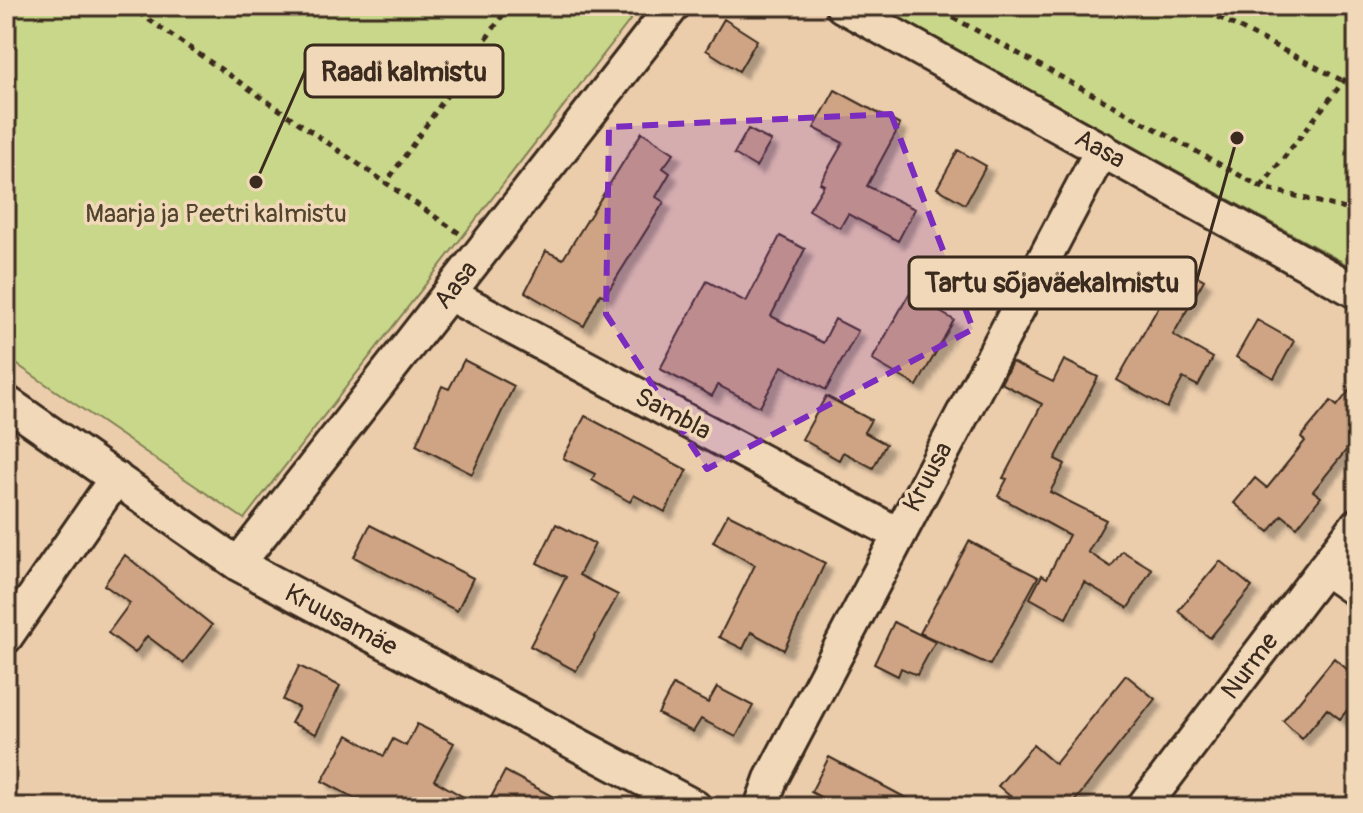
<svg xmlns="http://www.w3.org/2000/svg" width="1363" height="813" viewBox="0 0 1363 813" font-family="Pangolin,sans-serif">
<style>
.green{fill:#c9d78a;stroke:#828054;stroke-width:2}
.building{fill:#cea484;stroke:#3b2a1e;stroke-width:2;filter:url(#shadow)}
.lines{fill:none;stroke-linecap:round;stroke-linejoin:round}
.minor-casing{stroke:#3b2a1e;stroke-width:38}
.path{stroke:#3b2a1e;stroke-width:5;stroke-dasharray:6 6;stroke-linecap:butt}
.minor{stroke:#f0d8b8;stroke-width:32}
.marked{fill:#7b2cbf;fill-opacity:0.2;stroke:#7b2cbf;stroke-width:6;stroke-dasharray:16 10;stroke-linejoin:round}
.labels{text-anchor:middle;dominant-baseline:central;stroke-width:7;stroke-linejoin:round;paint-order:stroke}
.street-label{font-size:26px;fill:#3b2a1e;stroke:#f0d8b8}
.park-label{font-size:26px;fill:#50442e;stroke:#f0d8b8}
.leader{fill:none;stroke:#3b2a1e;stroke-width:3}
.callout-dot{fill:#3b2a1e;stroke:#f0d8b8;stroke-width:3}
.callout{fill:#f0d8b8;stroke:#3b2a1e;stroke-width:3}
.callout-label{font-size:28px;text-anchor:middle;font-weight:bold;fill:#3b2a1e}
</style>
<defs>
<filter id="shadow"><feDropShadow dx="7" dy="7" stdDeviation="2" flood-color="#0004"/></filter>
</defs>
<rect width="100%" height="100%" fill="#ebcdac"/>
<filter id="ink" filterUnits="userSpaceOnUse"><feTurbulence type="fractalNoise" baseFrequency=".0125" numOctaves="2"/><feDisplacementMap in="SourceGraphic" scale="16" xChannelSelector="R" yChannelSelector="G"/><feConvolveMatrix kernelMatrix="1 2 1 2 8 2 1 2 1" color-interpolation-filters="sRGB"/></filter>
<g filter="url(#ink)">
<path class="green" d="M6,6H641L244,519L6,357Z
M878,6H1357V270Z"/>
<path class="building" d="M724,19L757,40L739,71L706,50Z
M835,90L900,125L867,186L915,209L898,241L848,214L840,228L809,210L824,185L820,183L843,143L814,128Z
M748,129L771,141L756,167L734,154Z
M642,132L674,153L663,168L670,173L656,197L664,202L605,296L600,294L584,326L525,292L546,251L563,259Z
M958,150L986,166L965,204L937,188Z
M780,236L805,249L771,316L823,343L835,319L858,331L826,390L782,366L760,407L718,385L712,396L660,369L707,281L746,302Z
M1167,259L1204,280L1173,335L1213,358L1198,386L1183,378L1167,408L1117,380L1160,304L1146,296Z
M909,294L954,320L917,386L872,360Z
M1257,320L1294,341L1274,378L1236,357Z
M464,360L514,386L472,474L416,445L442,386L449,389Z
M1064,360L1098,377L1055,459L1065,464L1050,492L1106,520L1088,552L1111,567L1122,551L1152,569L1128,608L1084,582L1066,618L1030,598L1042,575L1047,578L1069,535L998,496L1007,479L1003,478L1042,404L1001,383L1012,362L1053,382Z
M1357,381V437L1313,491L1321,497L1297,527L1282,515L1269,532L1234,503L1255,478L1267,488L1305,441L1301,437L1331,401L1337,406Z
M826,396L871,420L864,432L886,444L873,468L843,452L839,460L802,439Z
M585,416L687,470L665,512L634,495L630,502L592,480L595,474L563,458Z
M728,514L825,563L784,650L751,632L743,649L719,637L755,565L713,542Z
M556,524L595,544L579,575L618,595L576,671L530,646L566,577L537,563Z
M370,525L473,578L457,611L354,557Z
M969,541L1038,577L990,665L920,633Z
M125,555L212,625L183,663L147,636L135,653L108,633L130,603L104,585Z
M1220,561L1252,587L1210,638L1178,611Z
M894,622L935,642L917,675L901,668L898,676L874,664Z
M1334,658L1357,678V698L1340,719L1327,709L1302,739L1283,721Z
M299,666L340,686L316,734L291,723L299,708L283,700Z
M1126,675L1155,699L1070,807H1023L998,786L1033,745L1055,764Z
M673,685L708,703L717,687L753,706L736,737L701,719L693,732L658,714Z
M417,724L454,743L434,780L481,807H371L322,781L348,735L384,756L393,739L406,746Z
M829,757L923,807H839L811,792Z
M505,771L572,807H486Z"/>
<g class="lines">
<defs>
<path id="minor" d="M842,6L1357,292
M449,294L898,534
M6,402L238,564L695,807
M238,564L673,6
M1324,568L1357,591
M6,637L116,478
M761,807L771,779L1102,149
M1143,807L1357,525"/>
</defs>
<use href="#minor" class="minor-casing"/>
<path class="path" d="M129,6L386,183
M932,6L1261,187L1357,212
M1197,6L1357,88
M1261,187L1357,64
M459,233L386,183L509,6"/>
<use href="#minor" class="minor"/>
</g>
</g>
<path class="marked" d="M891,114L973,329L707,469L606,314L609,127Z"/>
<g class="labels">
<g class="street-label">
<text transform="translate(1100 149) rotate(29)">Aasa</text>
<text transform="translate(456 285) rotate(-52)">Aasa</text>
<text transform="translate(673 414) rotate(28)">Sambla</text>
<text transform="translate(928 477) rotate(-62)">Kruusa</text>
<text transform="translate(341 620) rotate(28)">Kruusamäe</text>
<text transform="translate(1250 666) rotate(-53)">Nurme</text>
</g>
<g class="park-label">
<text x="216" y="214">Maarja ja Peetri kalmistu</text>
</g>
</g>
<path class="leader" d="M256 182L305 71M1237 138L1196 283"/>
<g class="callout-dot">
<circle cx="256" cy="182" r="8"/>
<circle cx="1237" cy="138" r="8"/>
</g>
<g class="callout">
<rect x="305" y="45" width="198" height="52" rx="8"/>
<rect x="909" y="257" width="287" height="52" rx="8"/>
</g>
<g class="callout-label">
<text x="404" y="81">Raadi kalmistu</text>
<text x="1052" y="292">Tartu sõjaväekalmistu</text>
</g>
<rect width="1363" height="813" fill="none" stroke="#f0d8b8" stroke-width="32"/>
<rect x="16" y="16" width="1331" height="781" fill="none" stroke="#3b2a1e" stroke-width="3" filter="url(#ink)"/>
</svg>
